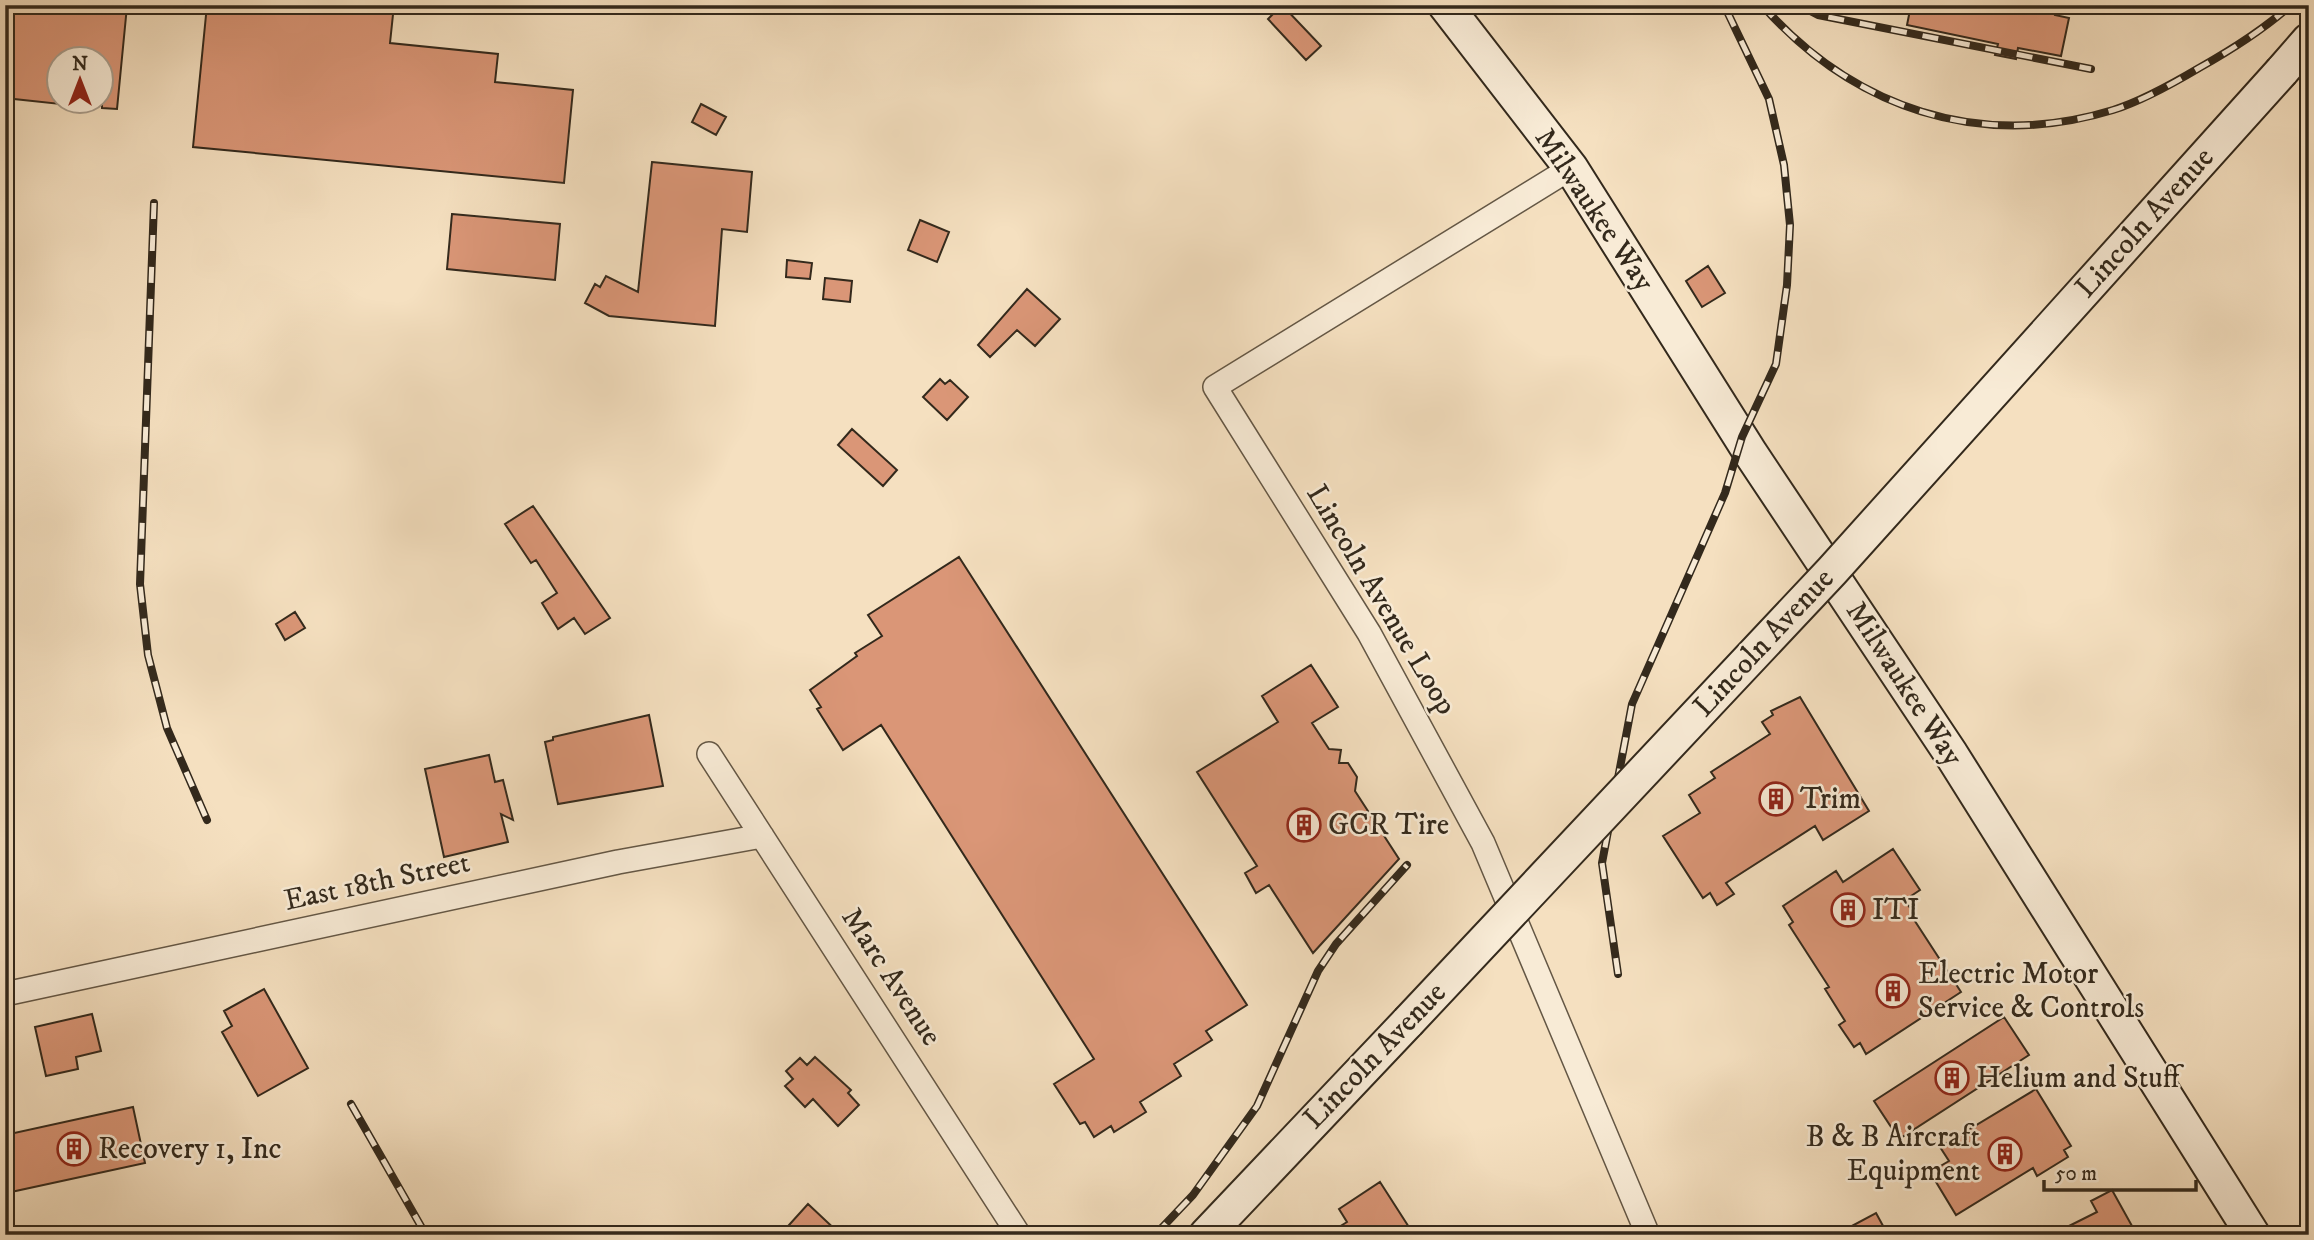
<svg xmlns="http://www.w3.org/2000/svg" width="2314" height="1240" viewBox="0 0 2314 1240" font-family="'IM FELL DW Pica',serif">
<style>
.building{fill:#da9677;stroke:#33291c;stroke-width:2}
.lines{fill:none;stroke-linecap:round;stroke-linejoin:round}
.street-casing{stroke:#645745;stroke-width:26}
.secondary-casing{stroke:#33291c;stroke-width:37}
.street{stroke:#f8ebd6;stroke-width:23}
.secondary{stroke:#f8ebd6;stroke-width:33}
.rail-casing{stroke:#33291c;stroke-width:8}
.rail{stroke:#f8ebd6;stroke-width:5;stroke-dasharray:16;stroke-linecap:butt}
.secondary-bridge-casing{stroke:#33291c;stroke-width:37;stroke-linecap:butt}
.secondary-bridge{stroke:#f8ebd6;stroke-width:33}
.labels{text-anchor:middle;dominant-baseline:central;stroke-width:5;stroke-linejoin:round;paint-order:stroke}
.street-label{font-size:30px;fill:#33291c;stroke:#f8ebd6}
.poi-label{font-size:30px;fill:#33291c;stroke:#f8ebd6;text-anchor:start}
</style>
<rect width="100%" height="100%" fill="#f5e0c0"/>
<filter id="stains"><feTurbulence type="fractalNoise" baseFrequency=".00286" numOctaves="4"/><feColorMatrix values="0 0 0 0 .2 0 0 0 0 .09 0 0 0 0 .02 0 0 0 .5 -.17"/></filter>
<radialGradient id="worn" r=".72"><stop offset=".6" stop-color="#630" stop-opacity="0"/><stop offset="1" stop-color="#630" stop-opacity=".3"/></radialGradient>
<path class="building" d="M5,5L127,6L117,109L102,108V60H60V104L5,98Z
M207,5H394L390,43L498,54L495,82L573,90L564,183L193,147Z
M1282,5L1321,46L1306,60L1268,19Z
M1911,5H2057L2055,15L2069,18L2061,56L2018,48L2016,59L1995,55L1998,44L1907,25Z
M701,104L726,117L716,135L692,122Z
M652,162L752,172L747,232L722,229L715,326L609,316L585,303L595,284L600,287L606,276L638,292Z
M452,214L560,224L555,280L447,269Z
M920,220L949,232L937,262L908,250Z
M787,260L812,263L810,279L786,277Z
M1708,266L1725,293L1702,307L1686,281Z
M825,278L852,281L850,302L823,299Z
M1027,289L1060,319L1035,346L1017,330L990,357L978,345Z
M940,379L945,384L950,380L968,397L947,420L923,397Z
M852,429L897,470L883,486L838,445Z
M533,506L610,618L585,634L574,618L558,629L542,603L557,593L536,560L531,563L505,524Z
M959,557L1247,1005L1206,1031L1212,1040L1174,1064L1181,1076L1140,1102L1146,1112L1114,1132L1111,1126L1094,1137L1085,1122L1080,1124L1054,1084L1094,1059L881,725L843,750L817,709L821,707L810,690L857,656L855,653L882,636L868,615Z
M295,612L305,628L285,640L276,624Z
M1311,665L1338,707L1312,723L1329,749L1341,750L1339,763H1348L1357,777L1355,791L1399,859L1313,953L1269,885L1256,893L1245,873L1257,866L1197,772L1278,722L1262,696Z
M1800,697L1869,811L1823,840L1815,826L1726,883L1734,894L1717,905L1710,893L1703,898L1663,836L1700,813L1689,795L1715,778L1711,772L1770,734L1762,722L1773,715L1771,711Z
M649,715L663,786L558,804L545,742L553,740V737Z
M489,755L495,782L503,780L513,820L501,814L508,842L444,857L425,769Z
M1893,849L1920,890L1905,900L1914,914L1911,915L1961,992L1866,1054L1860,1043L1854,1047L1839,1025L1845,1021L1825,989L1829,987L1789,925L1793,922L1783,906L1836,871L1843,882Z
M264,989L308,1068L258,1096L222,1032L232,1026L224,1011Z
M92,1014L101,1051L76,1057L78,1069L46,1076L35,1027Z
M2004,1017L2029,1055L1899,1139L1874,1101Z
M815,1057L851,1090L848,1093L859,1105L838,1126L813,1099L805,1107L785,1086L793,1079L786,1071L800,1058L807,1065Z
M2036,1089L2071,1146L2064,1150L2068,1157L2037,1176L2033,1168L1956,1215L1930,1172L1949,1161L1940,1147Z
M133,1107L145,1163L11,1192L5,1165V1135Z
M1380,1182L1414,1235H1326L1347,1222L1339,1209Z
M2112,1190L2137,1235H2051L2097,1212L2091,1201Z
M808,1204L841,1235H780Z
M1876,1213L1888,1235H1835Z"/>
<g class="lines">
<defs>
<path id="street" d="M1571,168L1215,387L1369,633L1483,843L1648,1235
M709,754L1019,1235
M5,994L618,862L762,836"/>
<path id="secondary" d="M1445,5L1571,168L1751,454L1951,754L2253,1235
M2282,71L2309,40
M1206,1235L1408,1022"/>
</defs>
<use href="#street" class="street-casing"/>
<use href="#secondary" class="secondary-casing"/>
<use href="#street" class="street"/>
<use href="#secondary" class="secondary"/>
<defs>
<path id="rail" d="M1762,5C1853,108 1979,151 2113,110C2142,101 2172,84 2199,68C2231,50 2263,30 2291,5
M1799,5L1818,15L2091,69
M154,203L140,584L148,655L167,728L207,820
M1618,974L1602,863L1632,704L1725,493L1742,437L1776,364L1787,285L1790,225L1784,165L1769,99L1724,5
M351,1104L426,1235
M1155,1235L1193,1195L1257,1106L1318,971L1336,944L1407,865"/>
</defs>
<use href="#rail" class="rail-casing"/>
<use href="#rail" class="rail"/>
<defs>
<path id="secondary-bridge" d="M1408,1022L1832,571L2282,71"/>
</defs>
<use href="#secondary-bridge" class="secondary-bridge-casing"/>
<use href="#secondary-bridge" class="secondary-bridge"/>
</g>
<defs>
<symbol id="building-ring" viewBox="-11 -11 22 22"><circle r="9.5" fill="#f8ebd6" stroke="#8f2418" stroke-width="1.5"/><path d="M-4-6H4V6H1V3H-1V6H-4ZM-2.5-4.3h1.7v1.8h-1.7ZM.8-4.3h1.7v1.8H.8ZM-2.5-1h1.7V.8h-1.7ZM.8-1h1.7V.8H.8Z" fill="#8f2418"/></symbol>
</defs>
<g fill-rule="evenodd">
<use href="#building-ring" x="1757" y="780" width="38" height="38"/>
<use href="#building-ring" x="1285" y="806" width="38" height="38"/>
<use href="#building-ring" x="1829" y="891" width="38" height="38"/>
<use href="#building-ring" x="1874" y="972" width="38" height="38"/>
<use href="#building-ring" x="1933" y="1059" width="38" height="38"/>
<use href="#building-ring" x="55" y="1130" width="38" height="38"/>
<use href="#building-ring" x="1986" y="1135" width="38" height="38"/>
</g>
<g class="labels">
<g class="street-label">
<text transform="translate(1594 210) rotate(56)">Milwaukee Way</text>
<text transform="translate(2145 223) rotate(-48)">Lincoln Avenue</text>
<text transform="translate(1381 600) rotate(59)">Lincoln Avenue Loop</text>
<text transform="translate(1764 643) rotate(-47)">Lincoln Avenue</text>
<text transform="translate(1904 684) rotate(57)">Milwaukee Way</text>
<text transform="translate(377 882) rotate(-12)">East 18th Street</text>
<text transform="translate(891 977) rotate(57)">Marc Avenue</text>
<text transform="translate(1375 1056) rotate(-46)">Lincoln Avenue</text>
</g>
<g class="poi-label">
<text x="1800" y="799">Trim</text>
<text x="1328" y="825">GCR Tire</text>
<text x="1872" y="910">ITI</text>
<text x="1918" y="974">Electric Motor<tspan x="1918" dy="34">Service &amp; Controls</tspan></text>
<text x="1976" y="1078">Helium and Stuff</text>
<text x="1980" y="1137" text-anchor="end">B &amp; B Aircraft<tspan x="1980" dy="34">Equipment</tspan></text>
<text x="98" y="1149">Recovery 1, Inc</text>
</g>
</g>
<rect width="2314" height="1240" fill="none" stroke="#f5e0c0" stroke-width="28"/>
<rect x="7" y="7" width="2300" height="1226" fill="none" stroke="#33291c" stroke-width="3.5"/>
<rect x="14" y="14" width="2286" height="1212" fill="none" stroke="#33291c" stroke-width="2"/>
<g transform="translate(80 80)"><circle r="33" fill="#f8ebd6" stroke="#a99d8c" stroke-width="2"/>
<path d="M0-5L12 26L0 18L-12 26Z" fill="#8f2418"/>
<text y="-10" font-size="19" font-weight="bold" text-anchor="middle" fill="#33291c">N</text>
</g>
<path d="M2044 1180v10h152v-10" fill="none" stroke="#33291c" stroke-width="3.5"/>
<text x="2055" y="1180" font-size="21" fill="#33291c" stroke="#f8ebd6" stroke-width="5" paint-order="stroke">50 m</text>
<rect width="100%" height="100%" filter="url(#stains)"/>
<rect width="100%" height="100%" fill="url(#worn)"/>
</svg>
